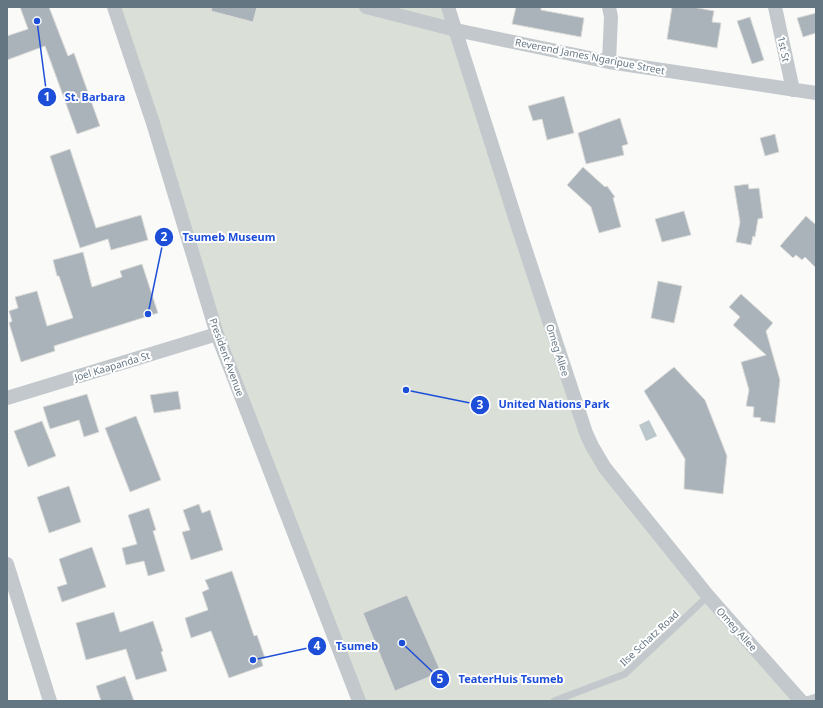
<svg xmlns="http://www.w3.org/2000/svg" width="823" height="708" viewBox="0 0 823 708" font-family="'Noto Sans',sans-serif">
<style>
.green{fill:#dadfd7}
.water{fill:#bbc7cb}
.building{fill:#aab3b9;stroke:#dcdcda}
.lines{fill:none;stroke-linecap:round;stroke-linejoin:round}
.service{stroke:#c3c8cc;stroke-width:7}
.minor{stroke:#c3c8cc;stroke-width:14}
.labels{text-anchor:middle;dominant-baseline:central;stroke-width:4;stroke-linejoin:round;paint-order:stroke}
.street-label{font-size:10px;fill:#657683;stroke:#fff}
.leader{fill:none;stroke:#1d4ed8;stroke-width:1.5}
.callout-dot{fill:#1d4ed8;stroke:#fff;stroke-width:1.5}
.mark-label{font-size:12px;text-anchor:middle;font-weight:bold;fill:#fff}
.callout-label{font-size:11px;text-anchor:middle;font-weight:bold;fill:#1d4ed8;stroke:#fff;stroke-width:4;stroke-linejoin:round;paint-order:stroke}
</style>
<rect width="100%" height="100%" fill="#fafaf8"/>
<path class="green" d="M112,7H448L592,446L801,701H359L217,334Z"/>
<path class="water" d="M649,420L657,436L646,441L639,425Z"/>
<path class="building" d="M20,7H49L68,56L74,53L100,126L77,134L45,46L7,60V36L28,29Z
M212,7H257L253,22L211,11Z
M516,7H541V10L584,18L581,37L512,24Z
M672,7H693L714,11L712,22L721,23L717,48L667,39Z
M816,13V33L803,37L797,18Z
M750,17L764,60L752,64L737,21Z
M564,96L574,133L547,140L542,119L533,121L528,106Z
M620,118L628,144L622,146L624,155L586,164L578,133Z
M775,134L779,152L765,156L760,138Z
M70,149L96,228L141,215L148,240L111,250L108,239L80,248L50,156Z
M583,167L605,187L607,186L615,197L613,198L621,227L599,233L591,207L567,185Z
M748,184L749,189L759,188L763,218L758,219L755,237L753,236L751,245L736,242L740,222L734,186Z
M684,211L691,235L662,242L655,219Z
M806,216L816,225V268L805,257L802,260L796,255L793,258L780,246Z
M83,252L92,287L122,277L120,271L142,264L158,313L54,346L55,351L21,362L9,323L12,321L9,311L18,308L15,297L37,291L47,326L73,318L59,276H57L53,260Z
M658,281L682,286L674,323L651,318Z
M741,294L773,323L766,331L780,380L775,423L760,421L761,418L753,417L754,407L746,406L749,390L741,362L766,355L733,325L740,317L729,307Z
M674,367L705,400L727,456L723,494L684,489L685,459L644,391Z
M178,391L181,409L154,413L150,395Z
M87,394L99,432L84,437L79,420L50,429L43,407Z
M136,416L161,480L130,492L105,428Z
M42,421L56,456L28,467L14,431Z
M69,486L81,522L49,533L37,497Z
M199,504L202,513L210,510L223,550L191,560L182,532L190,530L183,510Z
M149,508L156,530L153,531L165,571L148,576L144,561L126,565L122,548L137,544L128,515Z
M92,547L106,587L62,602L57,587L67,584L59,559Z
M232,571L254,636L257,635L265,658L261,659L263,666L229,678L211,631L191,638L185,618L208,610L202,592L209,589L205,580Z
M407,595L441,672L395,691L363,613Z
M114,612L120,632L153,621L163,651L161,652L167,671L136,680L126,649L86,660L76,623Z
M125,676L134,701H101L96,686Z"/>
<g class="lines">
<path class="service" d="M554,701L625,674L708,596
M803,701L816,697"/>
<path class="minor" d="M114,7L153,123L217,334L359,701
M366,7L456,30L609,62L816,93
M448,7L520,233L586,433L592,446L605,468L708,596L801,701
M775,7L793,90
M609,62L611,17L609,7
M7,398L217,334
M7,564L50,701"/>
</g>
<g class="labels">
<g class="street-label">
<text transform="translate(784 49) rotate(78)">1st St</text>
<text transform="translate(590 56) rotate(11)">Reverend James Ngaripue Street</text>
<text transform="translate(558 350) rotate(72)">Omeg Allee</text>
<text transform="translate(227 357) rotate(70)">President Avenue</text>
<text transform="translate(112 366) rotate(-17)">Joel Kaapanda St</text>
<text transform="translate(737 629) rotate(48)">Omeg Allee</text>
<text transform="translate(649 638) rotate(-43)">Ilse Schatz Road</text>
</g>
</g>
<path class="leader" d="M37 21L47 97M148 314L164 237M406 390L480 405M253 660L317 646M402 643L440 679"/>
<g class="callout-dot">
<circle cx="37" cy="21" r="4"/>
<circle cx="148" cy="314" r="4"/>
<circle cx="406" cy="390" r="4"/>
<circle cx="253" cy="660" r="4"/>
<circle cx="402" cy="643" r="4"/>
<circle cx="47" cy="97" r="10"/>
<circle cx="164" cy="237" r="10"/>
<circle cx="480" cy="405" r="10"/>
<circle cx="317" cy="646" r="10"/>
<circle cx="440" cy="679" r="10"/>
</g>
<g class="mark-label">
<text x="47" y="101">1</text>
<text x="164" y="241">2</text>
<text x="480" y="409">3</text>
<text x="317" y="650">4</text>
<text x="440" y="683">5</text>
</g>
<g class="callout-label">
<text x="95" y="101">St. Barbara</text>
<text x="229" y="241">Tsumeb Museum</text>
<text x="554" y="408">United Nations Park</text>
<text x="357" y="650">Tsumeb</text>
<text x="511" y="683">TeaterHuis Tsumeb</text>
</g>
<rect width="823" height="708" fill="none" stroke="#657683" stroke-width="16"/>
</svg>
